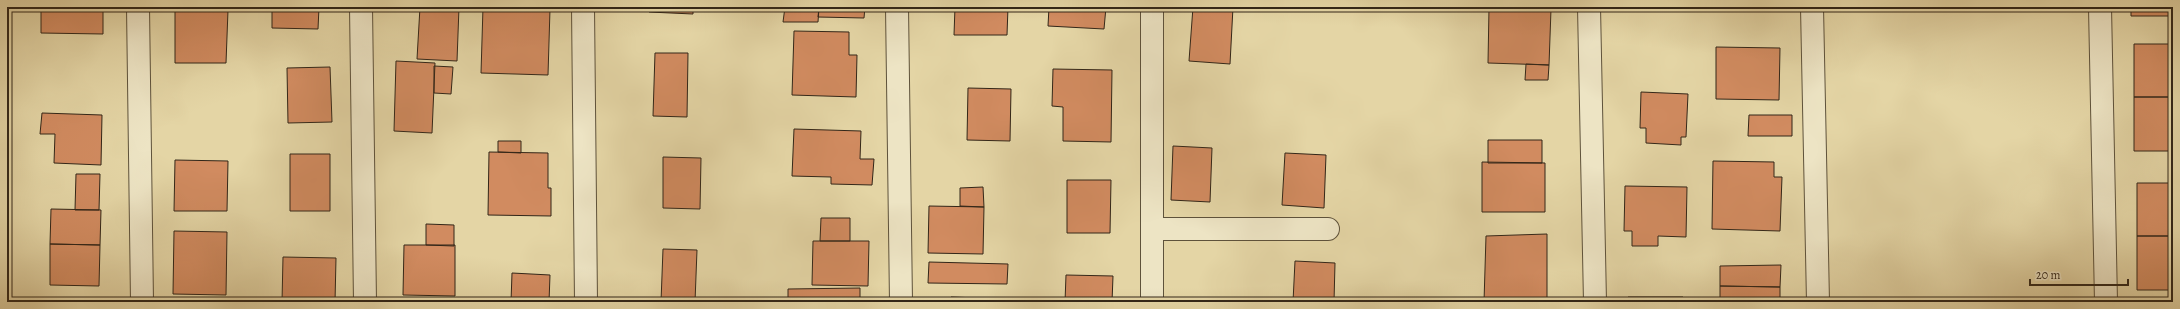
<svg xmlns="http://www.w3.org/2000/svg" width="2180" height="309" viewBox="0 0 2180 309" font-family="Alegreya,serif">
<style>
.building{fill:#d18b60;stroke:#322618}
.lines{fill:none;stroke-linecap:round;stroke-linejoin:round}
.minor-casing{stroke:#5e523b;stroke-width:24}
.minor{stroke:#ede4c4;stroke-width:22}
</style>
<rect width="100%" height="100%" fill="#e4d5a5"/>
<filter id="stains"><feTurbulence type="fractalNoise" baseFrequency=".005" numOctaves="4"/><feColorMatrix values="0 0 0 0 .2 0 0 0 0 .09 0 0 0 0 .02 0 0 0 .5 -.17"/></filter>
<radialGradient id="worn" r=".72"><stop offset=".6" stop-color="#630" stop-opacity="0"/><stop offset="1" stop-color="#630" stop-opacity=".3"/></radialGradient>
<path class="building" d="M41,7H103V34L41,33Z
M272,7H328H319L318,29L272,28Z
M420,7H459L457,61L417,59Z
M483,7L550,9L548,75L481,73Z
M650,7H693V14L649,12Z
M785,7H819L818,22H783Z
M819,7H865L864,18L818,17Z
M955,7H1008L1007,35H954Z
M1049,7H1106L1104,29L1048,26Z
M1193,7H1233L1230,64L1189,61Z
M1489,7H1551V9Z
M2131,7H2173V16H2131Z
M1489,8L1551,9L1549,65L1488,63Z
M228,10L226,63H175V11Z
M794,31L849,32V55H857L856,97L792,95Z
M2134,44H2173V97H2134Z
M1716,47L1780,48L1779,100L1716,99Z
M655,53H688L687,117L653,116Z
M396,61L435,63L432,133L394,131Z
M1526,64L1549,65L1548,80H1525Z
M434,66L453,67L451,94L434,93Z
M330,67L332,122L288,123L287,68Z
M1053,69L1112,70L1111,142L1063,141V107L1052,106Z
M968,88L1011,89L1010,141L967,140Z
M1641,92L1688,94L1686,137H1681V145L1646,143V128H1640Z
M2134,97H2173V151H2134Z
M42,113L102,115L101,165L54,163L55,134H40Z
M1749,115H1792V136H1748Z
M794,129L861,131L860,159H874L872,185L831,184V177L792,176Z
M1488,140H1542V163H1488Z
M498,141H521V153L498,152Z
M1173,146L1212,148L1210,202L1171,200Z
M489,152L548,153V188H551V216L488,215Z
M1285,153L1326,155L1324,208L1282,205Z
M290,154H330V211H290Z
M663,157L701,158L700,209L663,208Z
M175,160L228,161L227,211H174Z
M1713,161L1774,162V177H1782L1780,231L1712,229Z
M1482,162L1545,163V212H1482Z
M76,174H100L99,210H75Z
M1067,180H1111L1110,233H1067Z
M2137,183H2173V236H2137Z
M1625,186L1687,187L1686,237L1658,236V246H1632V231H1624Z
M983,187L984,207L960,206V188Z
M929,206L984,207L983,254L928,253Z
M51,209L101,210L100,245L50,244Z
M821,218H850V241H820Z
M426,224L454,225V246L426,245Z
M174,231L227,232L226,295L173,294Z
M1547,234V302H1484L1486,236Z
M2137,236H2173V290H2137Z
M813,241H869L868,286L812,285Z
M50,244L100,245L99,286L50,285Z
M404,245H455V296L403,295Z
M663,249L697,250L695,302H661Z
M283,257L336,258L335,302H282Z
M1295,261L1335,263L1334,302H1293Z
M929,262L1008,264L1007,284L928,283Z
M1781,265L1780,287L1720,286V266Z
M512,273L550,275L549,302H511Z
M1066,275L1113,276L1112,302H1065Z
M1720,286L1780,287V302H1720Z
M860,288V302H788V289Z
M951,297L979,298V302H951Z
M1628,297H1683V302H1628Z"/>
<g class="lines">
<defs>
<path id="minor" d="M138,7L142,302
M361,7L365,302
M583,7L586,302
M897,7L901,302
M1589,7L1595,302
M1812,7L1818,302
M2100,7L2106,302
M1152,229H1328
M1152,302V7"/>
</defs>
<use href="#minor" class="minor-casing"/>
<use href="#minor" class="minor"/>
</g>
<rect width="2180" height="309" fill="none" stroke="#e4d5a5" stroke-width="24"/>
<rect x="8" y="8" width="2164" height="293" fill="none" stroke="#322618" stroke-width="2"/>
<rect x="12" y="12" width="2156" height="285" fill="none" stroke="#322618"/>
<path d="M2030 279v6h98v-6" fill="none" stroke="#322618" stroke-width="2"/>
<text x="2036" y="279" font-size="12" fill="#322618" stroke="#ede4c4" stroke-width="3" paint-order="stroke">20 m</text>
<rect width="100%" height="100%" filter="url(#stains)"/>
<rect width="100%" height="100%" fill="url(#worn)"/>
</svg>
